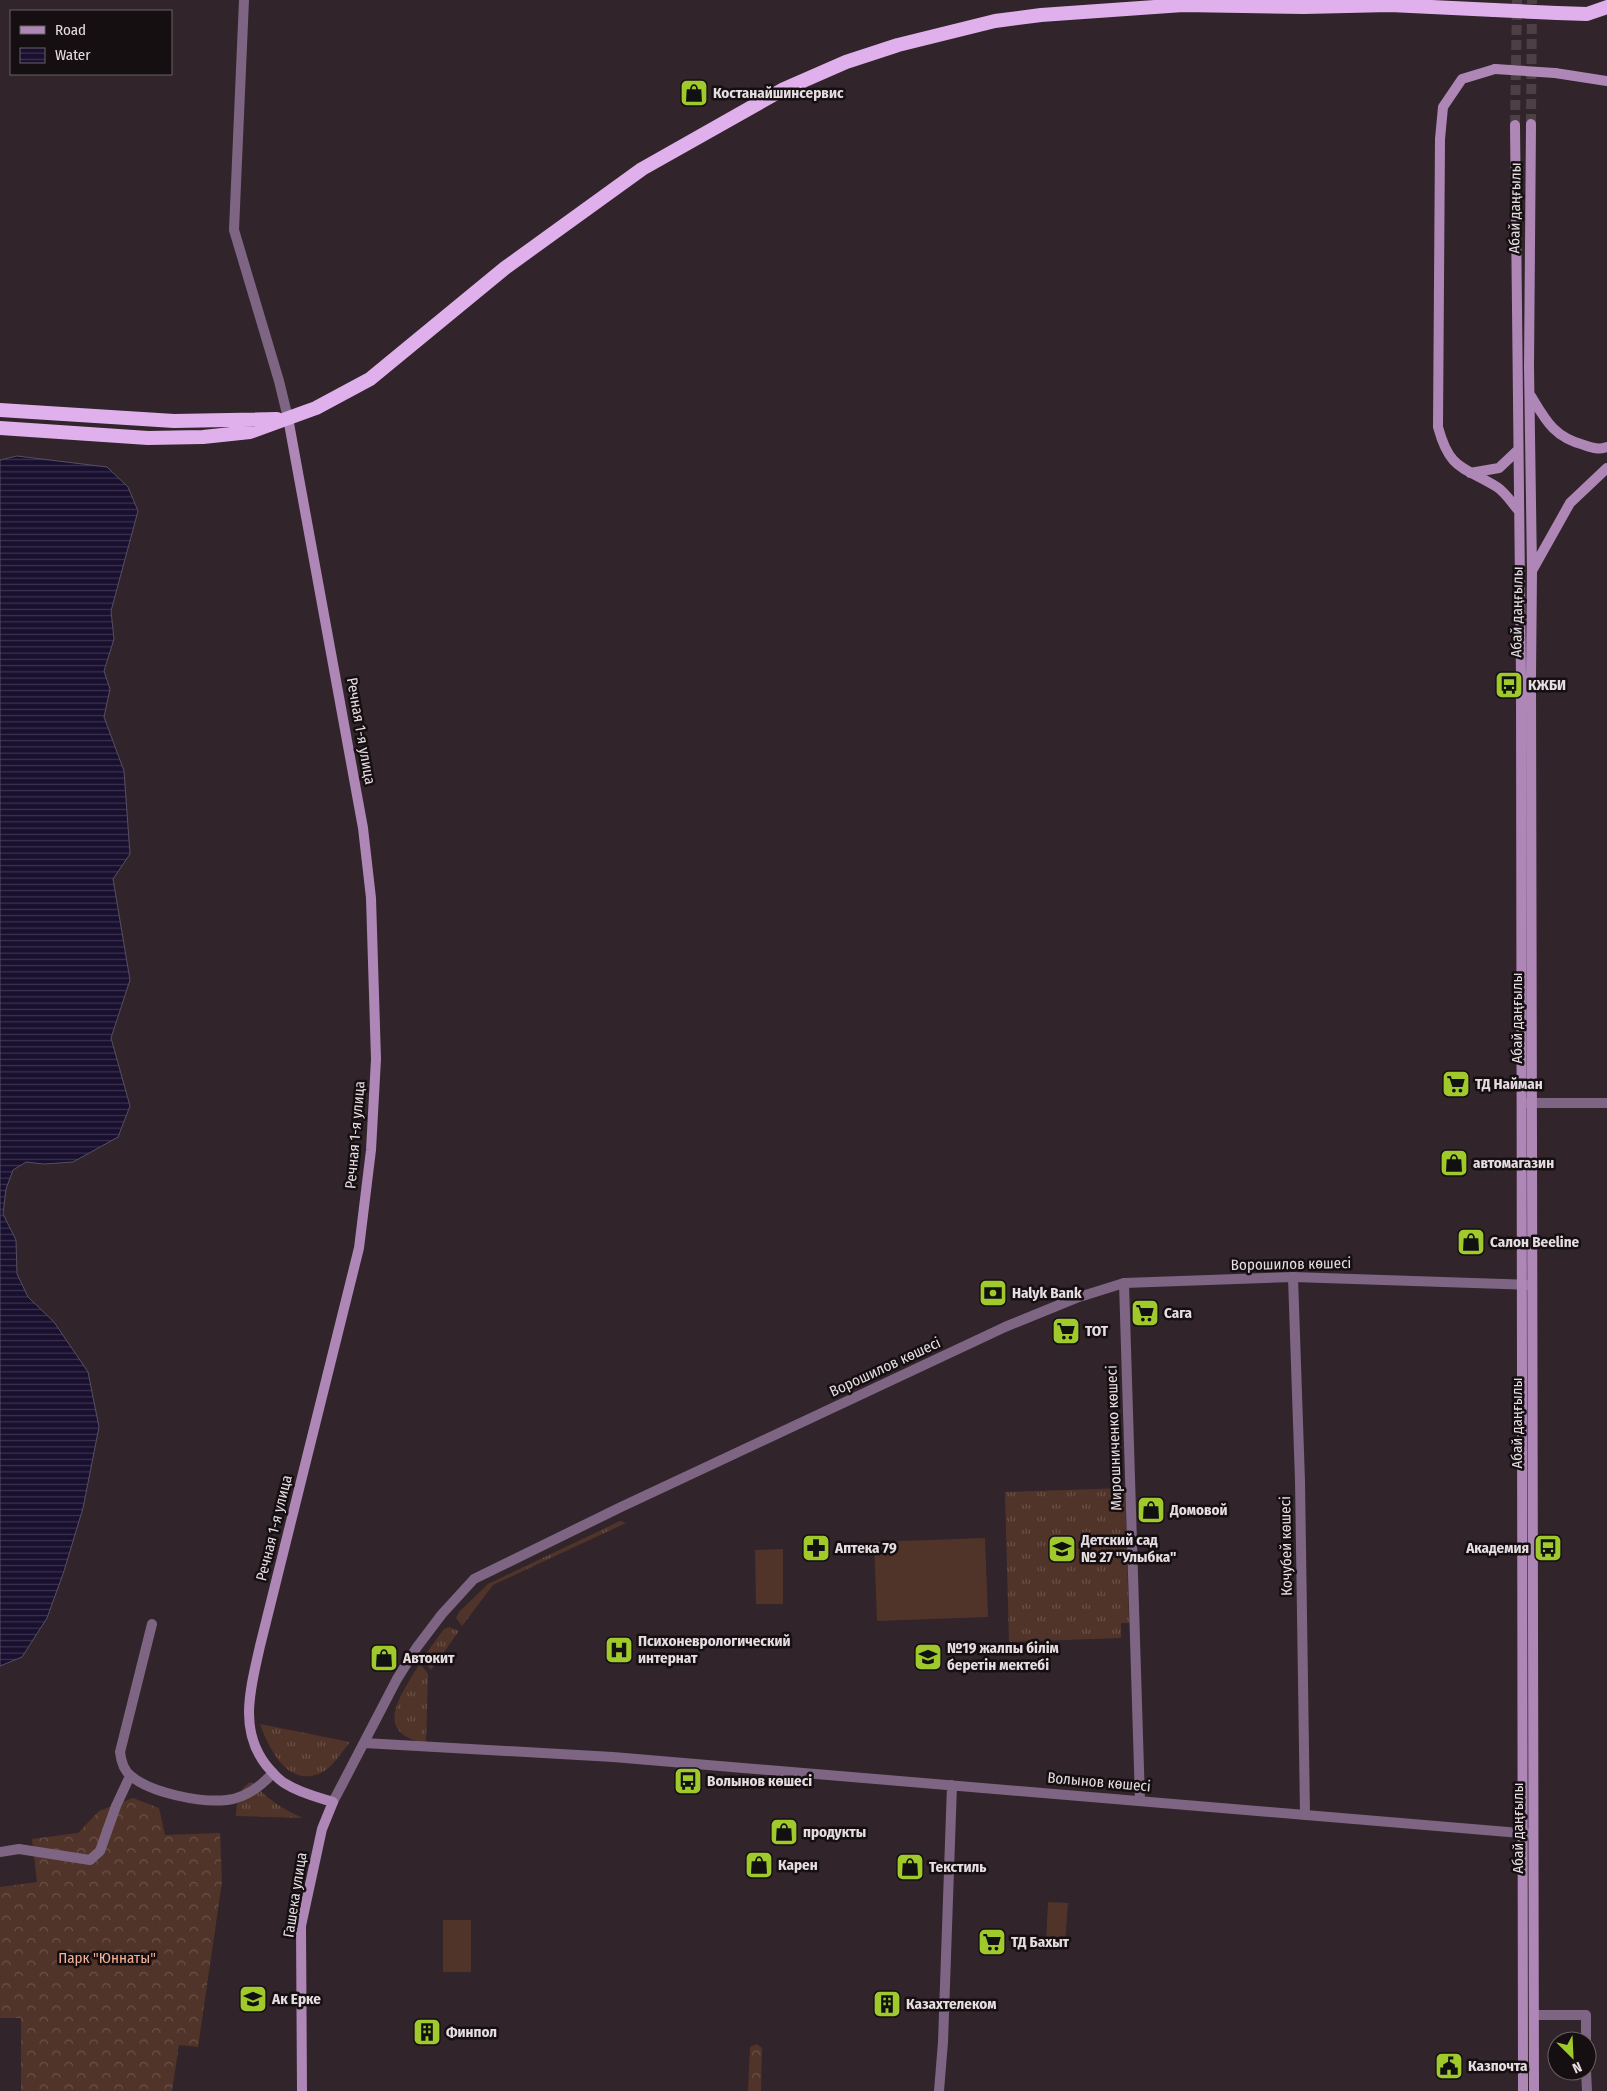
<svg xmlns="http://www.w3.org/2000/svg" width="1607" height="2091" viewBox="0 0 1607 2091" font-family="'Fira Sans Condensed',sans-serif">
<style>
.grass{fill:url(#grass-tufts)}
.forest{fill:url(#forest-crowns)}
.pitch{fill:#513429}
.water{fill:url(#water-rules);stroke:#564e65}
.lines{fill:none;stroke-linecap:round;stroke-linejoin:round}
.secondary-tunnel{stroke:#4c4045;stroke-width:10;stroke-dasharray:10 5;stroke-linecap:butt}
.minor{stroke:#7d6583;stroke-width:10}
.tertiary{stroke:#7d6583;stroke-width:10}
.secondary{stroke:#ae87b7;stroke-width:10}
.trunk{stroke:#e0b0ec;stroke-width:14}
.secondary-bridge{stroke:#ae87b7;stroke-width:10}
.trunk-bridge{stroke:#e0b0ec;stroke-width:14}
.labels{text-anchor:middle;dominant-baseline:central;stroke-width:5;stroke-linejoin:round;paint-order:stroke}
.poi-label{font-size:15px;font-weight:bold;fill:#e6dde1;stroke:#150f12;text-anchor:start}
.street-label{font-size:15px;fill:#e6dde1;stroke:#150f12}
.park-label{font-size:15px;fill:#f6b095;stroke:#150f12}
</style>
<defs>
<pattern id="grass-tufts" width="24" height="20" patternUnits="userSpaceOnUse" patternTransform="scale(1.25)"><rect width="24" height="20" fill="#513429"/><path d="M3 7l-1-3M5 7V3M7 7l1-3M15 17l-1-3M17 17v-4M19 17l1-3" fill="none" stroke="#6a5148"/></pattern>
<pattern id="forest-crowns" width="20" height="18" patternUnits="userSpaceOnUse" patternTransform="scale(1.25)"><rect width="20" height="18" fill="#513429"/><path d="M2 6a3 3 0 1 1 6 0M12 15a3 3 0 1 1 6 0" fill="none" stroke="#6a5148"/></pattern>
<pattern id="water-rules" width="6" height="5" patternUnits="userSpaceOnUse" patternTransform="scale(1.25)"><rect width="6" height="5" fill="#191030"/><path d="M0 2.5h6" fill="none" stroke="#3a324e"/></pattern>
</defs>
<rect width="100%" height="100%" fill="#31242a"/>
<path class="grass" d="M1125,1488L1129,1623H1121V1638L1009,1642L1005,1492Z
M620,1521L626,1523L493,1585L462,1626L456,1618L459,1612L488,1584Z
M449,1627L459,1631L431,1670L422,1659L444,1629Z
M420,1663L428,1674L426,1743C370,1733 402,1694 420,1663Z
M260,1724L350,1742C342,1751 333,1768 321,1773C288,1788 269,1749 260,1724Z
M252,1782C267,1799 282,1809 303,1818L236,1816C237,1803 238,1787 252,1782Z"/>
<path class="forest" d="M133,1798L159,1808L165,1835L220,1833L222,1882L198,2047L179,2045L172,2091H21V2018H0V1887L37,1882L32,1839L78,1833L99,1811Z
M757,2044L762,2048L761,2091H748L750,2047Z"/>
<path class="pitch" d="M985,1538L988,1617L877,1621L874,1542Z
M783,1549V1604H756L755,1550Z
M1048,1902L1068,1903L1065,1944L1046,1943Z
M443,1920H471V1972H443Z"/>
<path class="water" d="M17,456L107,467L128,487L138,511L111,611L114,639L104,671L110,689L104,717L124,771L130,854L113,879L130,980L111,1038L130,1106L118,1137L73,1162L44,1164L26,1162L13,1170L6,1189L3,1214L16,1240L17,1274L28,1297L54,1322L88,1372L99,1427L83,1508L64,1571L47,1618L22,1657L0,1666V460Z"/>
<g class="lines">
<path class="secondary-tunnel" d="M1531,124L1532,0
M1515,125L1517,0"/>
<path class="minor" d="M244,0L234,230L279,381L288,418
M1293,1277L1300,1481L1305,1815
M1124,1283L1140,1801
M152,1624L120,1752C121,1761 123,1770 131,1776C151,1793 201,1803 227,1800C245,1798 261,1786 273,1773
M0,1852L19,1849L90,1860L100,1851L116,1806L130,1776
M1534,2015H1586V2041
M1586,2071L1587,2091"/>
<path class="tertiary" d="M1524,1103H1607
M364,1743L613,1757L1532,1834
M333,1802L397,1679L417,1647L442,1614L474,1579L621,1507L1005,1327L1076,1298L1124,1283L1293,1277L1532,1285
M939,2091L943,2042L952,1785"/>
<path class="secondary" d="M1495,69L1462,79L1443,107L1440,139L1438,427C1450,471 1463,466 1497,487C1505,492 1512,503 1518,510
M1555,73L1607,81
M1531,124L1529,367L1532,570L1531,677L1534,2091
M1515,125L1521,676L1523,2091
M1531,396C1546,421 1554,437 1584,445C1593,448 1598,450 1607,447
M288,418L363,828L371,898L376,1059L371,1150L359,1248L260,1646C251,1687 238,1729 266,1765C272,1772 278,1780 286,1784C300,1793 317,1797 333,1802L322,1829L301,1926L302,2091
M1470,473L1499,468L1518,450
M1533,569L1570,503L1607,468"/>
<path class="trunk" d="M1557,13L1587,14L1607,7
M0,410L174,421L277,419
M0,428L148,438L203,437L250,432L316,408L370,379L505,268L642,169L782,90L846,62L898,45L995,21L1041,15L1183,5L1304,7L1390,5L1494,10"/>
<path class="secondary-bridge" d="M1495,69L1555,73"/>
<path class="trunk-bridge" d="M1494,10L1557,13"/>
</g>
<defs>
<symbol id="shop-square" viewBox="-11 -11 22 22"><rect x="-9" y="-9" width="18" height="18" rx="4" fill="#a0c92c" stroke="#150f12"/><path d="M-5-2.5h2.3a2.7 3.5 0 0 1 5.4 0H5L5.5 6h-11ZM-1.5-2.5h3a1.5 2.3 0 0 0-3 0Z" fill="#111"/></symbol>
<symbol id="bus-square" viewBox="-11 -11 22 22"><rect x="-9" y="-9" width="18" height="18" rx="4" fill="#a0c92c" stroke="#150f12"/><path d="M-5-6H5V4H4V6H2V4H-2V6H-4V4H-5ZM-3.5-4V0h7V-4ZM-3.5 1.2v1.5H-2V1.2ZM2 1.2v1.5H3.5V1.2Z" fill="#111"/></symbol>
<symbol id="supermarket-square" viewBox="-11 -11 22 22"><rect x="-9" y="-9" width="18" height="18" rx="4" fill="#a0c92c" stroke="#150f12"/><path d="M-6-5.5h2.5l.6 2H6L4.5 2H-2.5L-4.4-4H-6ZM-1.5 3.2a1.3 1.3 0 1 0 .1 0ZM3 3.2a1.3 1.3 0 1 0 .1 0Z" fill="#111"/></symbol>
<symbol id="bank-square" viewBox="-11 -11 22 22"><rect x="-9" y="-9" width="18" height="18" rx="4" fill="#a0c92c" stroke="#150f12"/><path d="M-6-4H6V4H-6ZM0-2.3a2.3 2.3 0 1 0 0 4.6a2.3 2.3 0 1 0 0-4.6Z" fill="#111"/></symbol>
<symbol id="pharmacy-square" viewBox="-11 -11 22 22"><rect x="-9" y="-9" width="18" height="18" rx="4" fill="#a0c92c" stroke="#150f12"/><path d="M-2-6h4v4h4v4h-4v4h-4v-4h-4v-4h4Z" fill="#111"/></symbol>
<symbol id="school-square" viewBox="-11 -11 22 22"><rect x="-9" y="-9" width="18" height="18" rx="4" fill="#a0c92c" stroke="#150f12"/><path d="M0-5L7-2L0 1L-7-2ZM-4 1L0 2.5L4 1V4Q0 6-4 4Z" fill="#111"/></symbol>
<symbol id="hospital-square" viewBox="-11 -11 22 22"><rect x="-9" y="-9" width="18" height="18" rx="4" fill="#a0c92c" stroke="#150f12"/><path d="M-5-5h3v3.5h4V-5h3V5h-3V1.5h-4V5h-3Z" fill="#111"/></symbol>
<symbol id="building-square" viewBox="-11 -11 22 22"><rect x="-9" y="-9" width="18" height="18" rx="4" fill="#a0c92c" stroke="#150f12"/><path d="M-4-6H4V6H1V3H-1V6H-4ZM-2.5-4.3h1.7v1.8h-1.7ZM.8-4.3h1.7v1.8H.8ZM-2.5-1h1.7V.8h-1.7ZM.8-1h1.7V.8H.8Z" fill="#111"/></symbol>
<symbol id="civic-square" viewBox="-11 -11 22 22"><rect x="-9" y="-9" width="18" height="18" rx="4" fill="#a0c92c" stroke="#150f12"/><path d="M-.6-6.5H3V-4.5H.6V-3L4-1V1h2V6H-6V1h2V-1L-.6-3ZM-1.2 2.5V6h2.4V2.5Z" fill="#111"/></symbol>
</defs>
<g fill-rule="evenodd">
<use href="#shop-square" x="678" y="77" width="32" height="32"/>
<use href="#bus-square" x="1493" y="669" width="32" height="32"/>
<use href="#supermarket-square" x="1440" y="1068" width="32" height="32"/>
<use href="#shop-square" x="1438" y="1147" width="32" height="32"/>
<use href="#shop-square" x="1455" y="1226" width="32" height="32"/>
<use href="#bank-square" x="977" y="1277" width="32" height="32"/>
<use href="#supermarket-square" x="1129" y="1297" width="32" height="32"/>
<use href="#supermarket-square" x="1050" y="1315" width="32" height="32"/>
<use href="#shop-square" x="1135" y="1494" width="32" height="32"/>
<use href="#pharmacy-square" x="800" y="1532" width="32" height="32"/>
<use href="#bus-square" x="1532" y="1532" width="32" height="32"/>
<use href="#school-square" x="1046" y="1533" width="32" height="32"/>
<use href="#hospital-square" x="603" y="1634" width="32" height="32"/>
<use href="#school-square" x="912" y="1641" width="32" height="32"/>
<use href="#shop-square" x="368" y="1642" width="32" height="32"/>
<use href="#bus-square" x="672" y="1765" width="32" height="32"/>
<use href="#shop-square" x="768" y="1816" width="32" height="32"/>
<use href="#shop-square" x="743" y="1849" width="32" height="32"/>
<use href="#shop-square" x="894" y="1851" width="32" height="32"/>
<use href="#supermarket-square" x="976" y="1926" width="32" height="32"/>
<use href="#school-square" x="237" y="1983" width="32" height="32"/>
<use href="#building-square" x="871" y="1988" width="32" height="32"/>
<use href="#building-square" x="411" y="2016" width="32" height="32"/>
<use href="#civic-square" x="1433" y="2050" width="32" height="32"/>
</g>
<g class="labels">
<g class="poi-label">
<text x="713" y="93">Костанайшинсервис</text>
<text x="1528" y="685">КЖБИ</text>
<text x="1475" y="1084">ТД Найман</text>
<text x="1473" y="1163">автомагазин</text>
<text x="1490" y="1242">Cалон Beeline</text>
<text x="1012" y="1293">Halyk Bank</text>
<text x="1164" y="1313">Сага</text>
<text x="1085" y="1331">ТОТ</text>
<text x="1170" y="1510">Домовой</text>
<text x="1081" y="1540">Детский сад<tspan x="1081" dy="17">№ 27 "Улыбка"</tspan></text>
<text x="835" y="1548">Аптека 79</text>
<text x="1529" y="1548" text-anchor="end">Академия</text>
<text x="638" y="1641">Психоневрологический<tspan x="638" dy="17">интернат</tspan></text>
<text x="947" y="1648">№19 жалпы білім<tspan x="947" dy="17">беретін мектебі</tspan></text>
<text x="403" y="1658">Автокит</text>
<text x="707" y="1781">Волынов көшесі</text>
<text x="803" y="1832">продукты</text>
<text x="778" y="1865">Карен</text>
<text x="929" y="1867">Текстиль</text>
<text x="1011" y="1942">ТД Бахыт</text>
<text x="272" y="1999">Ак Ерке</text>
<text x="906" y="2004">Казахтелеком</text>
<text x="446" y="2032">Финпол</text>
<text x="1468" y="2066">Казпочта</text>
</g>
<g class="street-label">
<text transform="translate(1515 208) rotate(-89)">Абай даңғылы</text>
<text transform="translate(1517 612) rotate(-89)">Абай даңғылы</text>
<text transform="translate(361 731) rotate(80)">Речная 1-я улица</text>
<text transform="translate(1517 1018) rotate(-90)">Абай даңғылы</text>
<text transform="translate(355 1135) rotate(-85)">Речная 1-я улица</text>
<text transform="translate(1291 1264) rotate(-1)">Ворошилов көшесі</text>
<text transform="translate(885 1367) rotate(-25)">Ворошилов көшесі</text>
<text transform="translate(1517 1423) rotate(-90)">Абай даңғылы</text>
<text transform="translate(1114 1438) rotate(-92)">Мирошниченко көшесі</text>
<text transform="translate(274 1528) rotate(-76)">Речная 1-я улица</text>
<text transform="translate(1286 1546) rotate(-91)">Кочубей көшесі</text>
<text transform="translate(1099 1782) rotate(5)">Волынов көшесі</text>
<text transform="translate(1518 1828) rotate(-90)">Абай даңғылы</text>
<text transform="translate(295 1895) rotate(-81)">Гашека улица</text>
</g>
<g class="park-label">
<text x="107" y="1958">Парк "Юннаты"</text>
</g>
</g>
<rect x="10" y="10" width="162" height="65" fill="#150f12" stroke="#696165"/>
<rect x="20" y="26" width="25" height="8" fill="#ae87b7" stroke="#696165"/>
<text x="55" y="35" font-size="15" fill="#e6dde1">Road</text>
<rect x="20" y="48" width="25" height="15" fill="url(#water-rules)" stroke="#696165"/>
<text x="55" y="60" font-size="15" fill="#e6dde1">Water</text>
<g transform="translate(1572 2056) rotate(156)"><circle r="24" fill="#150f12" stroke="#696165"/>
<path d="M0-4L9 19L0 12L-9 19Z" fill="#a0c92c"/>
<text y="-8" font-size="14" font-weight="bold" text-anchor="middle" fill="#e6dde1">N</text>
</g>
</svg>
